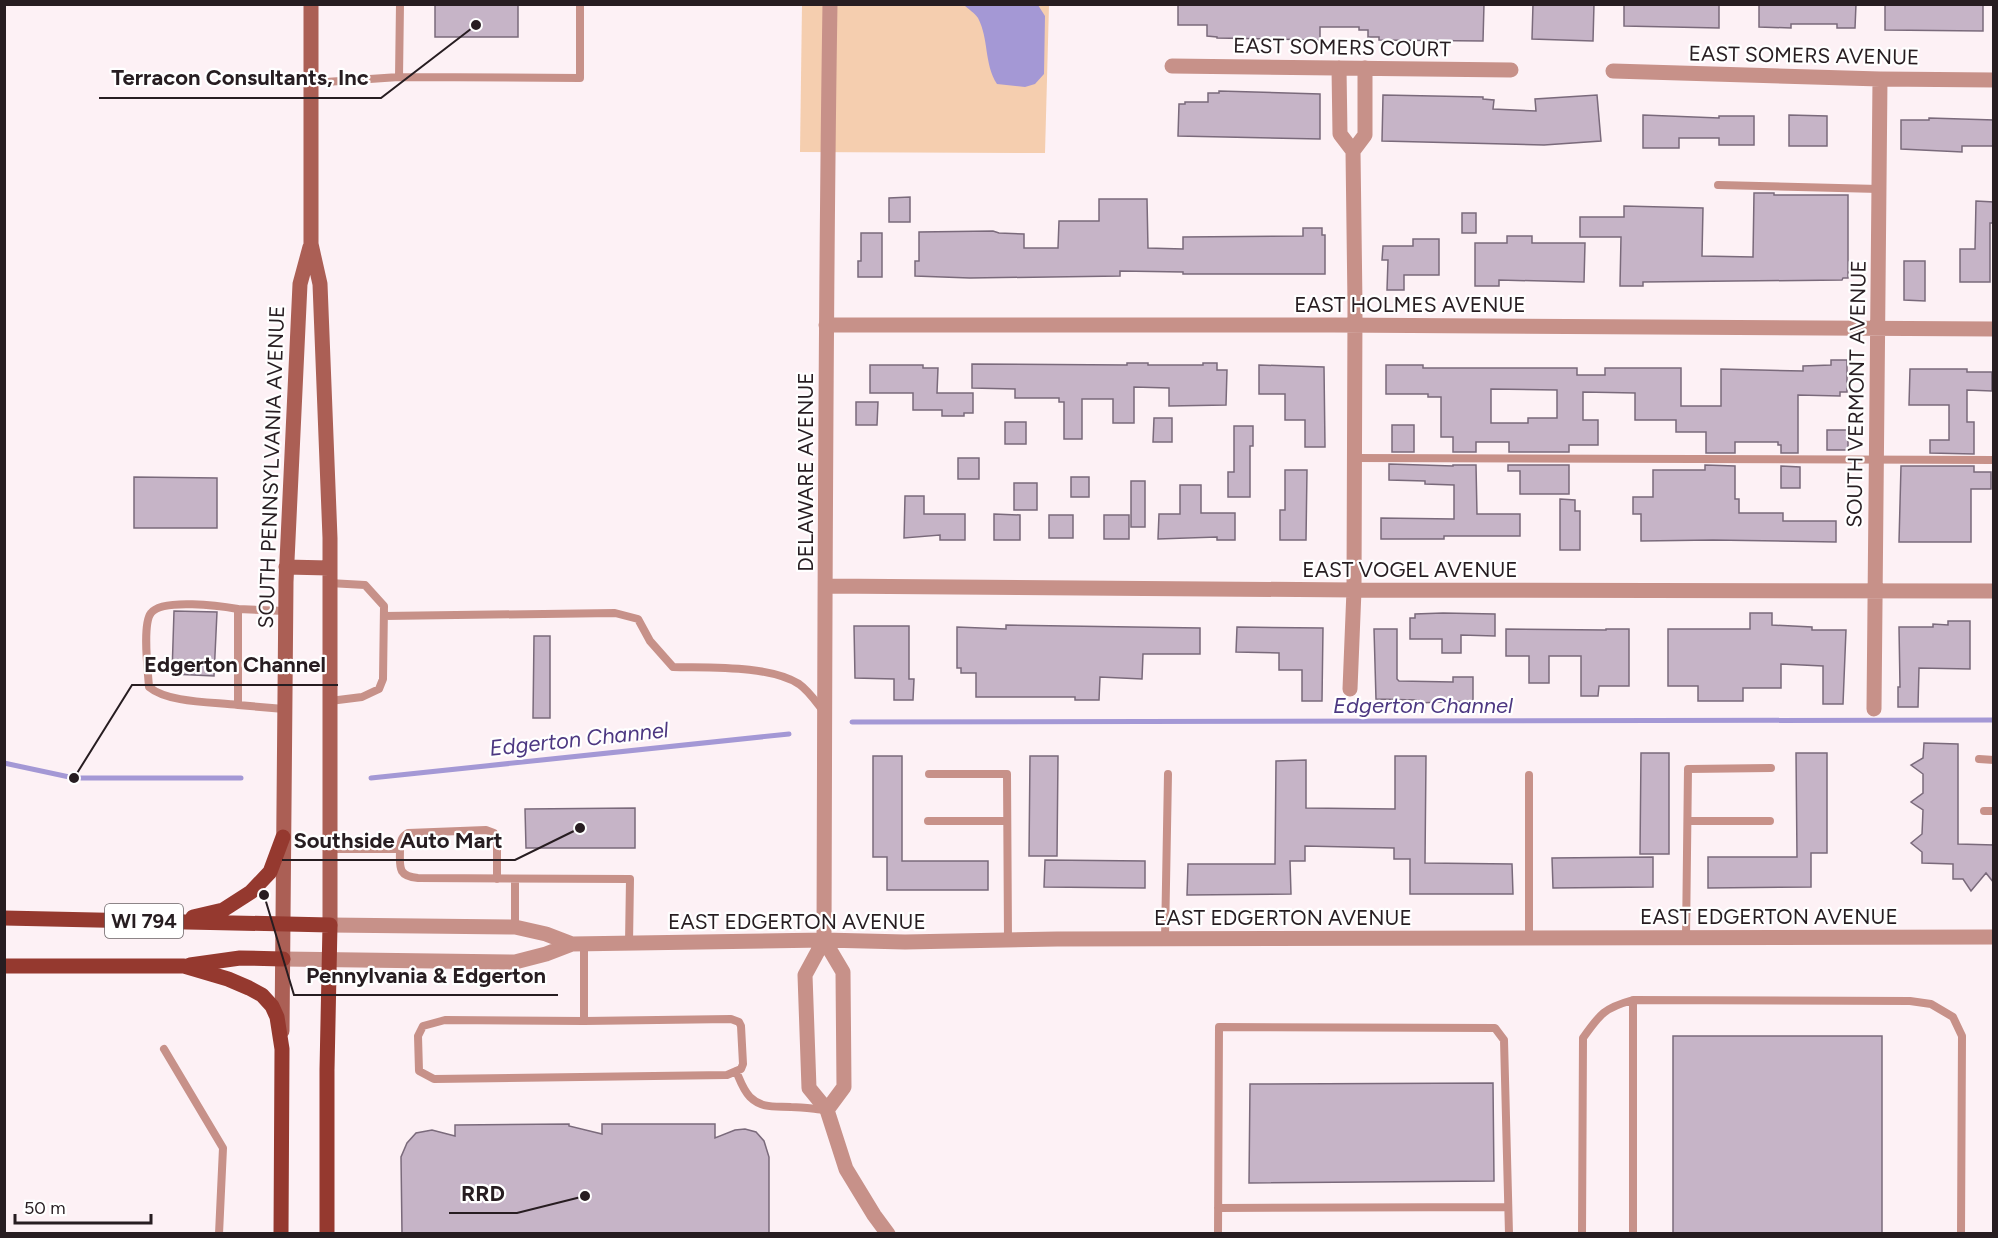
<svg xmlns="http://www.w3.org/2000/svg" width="1998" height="1238" viewBox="0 0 1998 1238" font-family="Figtree,sans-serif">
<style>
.green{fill:#f5ceaf}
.water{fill:#a498d5}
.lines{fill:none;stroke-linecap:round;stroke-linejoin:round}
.stream{stroke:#a498d5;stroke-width:5}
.building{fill:#c6b4c7;stroke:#7a6a7b;stroke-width:1.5;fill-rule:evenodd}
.service{stroke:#c79189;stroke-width:8}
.minor{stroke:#c79189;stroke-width:15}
.secondary{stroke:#ab5f55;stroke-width:15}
.primary{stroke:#95392f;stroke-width:15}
.labels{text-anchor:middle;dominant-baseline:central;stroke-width:4.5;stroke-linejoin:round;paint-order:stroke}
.shield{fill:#fff;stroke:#686164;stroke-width:1.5}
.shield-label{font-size:20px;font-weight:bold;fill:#271d21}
.street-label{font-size:21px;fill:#271d21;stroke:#fff}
.water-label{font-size:22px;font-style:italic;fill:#4c3781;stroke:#fff}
.leader{fill:none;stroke:#271d21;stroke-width:2}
.callout-dot{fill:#271d21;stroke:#fff;stroke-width:2}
.callout-label{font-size:22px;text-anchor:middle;font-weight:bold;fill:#271d21;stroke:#fff;stroke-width:4.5;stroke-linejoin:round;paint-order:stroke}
</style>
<rect width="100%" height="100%" fill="#fdf1f5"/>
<path class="green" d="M802,5H1049L1045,153L800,152Z"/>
<path class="water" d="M964,5H1038L1045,16L1044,74L1035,84L1025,87L997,84C984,64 989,39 978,18C975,13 968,9 964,5Z"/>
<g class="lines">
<path class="stream" d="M852,722L1994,720
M4,763L74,778H241
M371,778L789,734"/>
</g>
<path class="building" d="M435,4H518V37H435Z
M1178,4H1484L1483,41L1379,40V37H1368V30H1359V27H1320V40L1217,38V37L1207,36V25H1178Z
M1533,4H1594L1593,41L1532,39Z
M1624,4H1719V28L1624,26Z
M1759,4H1856L1855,28H1837V24H1791V28L1759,27Z
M1885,4H1983V31L1885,30Z
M1219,91L1320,94V139L1178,136L1179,104H1185V102H1208V93H1219Z
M1383,95L1483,97V99L1494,100L1493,109L1536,111L1535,99L1597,95L1601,141L1544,145L1382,141Z
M1643,115L1719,118V116H1754V145H1719V138H1679V148H1643Z
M1789,115L1827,116V146H1789Z
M1929,118L1994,120V146H1962V152L1901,149V120H1929Z
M1754,193H1774V195H1848V278H1843L1842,280L1643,282V286H1620L1621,237H1580V217H1624V206L1703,208L1702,256L1753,257Z
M910,197V222H889V198Z
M1099,199H1147L1148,248L1183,249V237L1303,236V228H1322V235H1325V274H1183V272L1120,271V276L970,278L915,276V261H919V232L993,231L999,233L1024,234V248H1058L1059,221H1099Z
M1976,201L1994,202V223H1990V282H1960V249H1975Z
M1462,213H1476V233H1462Z
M861,233H882V277H858V261H861Z
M1507,236H1532V243H1585L1584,282L1499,280V286H1475V243H1507Z
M1413,239H1439V275H1404V290H1387L1388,260H1382L1383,246H1413Z
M1904,261H1925V301L1904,300Z
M1831,360H1847V392H1840V396L1798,395V453H1781V445H1778V442H1735V453H1706V432H1676V420H1635V393L1583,392V420H1598V445H1569V452H1509V442H1476V452H1453V437H1441V397H1428V394H1386V365H1423V368H1577V375H1605V368H1681V406H1721V369L1803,371V366L1831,365ZM1491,389L1557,390V418H1528V423H1491Z
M1127,363H1148V365H1203V363H1217V370H1227L1226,405L1169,406V388L1134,387V423H1113V399H1082V439H1064V402H1059V398H1015V389L972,388V364L1127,365Z
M870,365H923V368H938L937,393H973V413H964V416H942V410H913V393H870Z
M1259,365L1324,367L1325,447H1305V420H1285V394H1259Z
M1910,369H1967V372H1992V391L1967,390V422H1974V454L1930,453V440H1949V405H1909Z
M856,402H878L877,425H856Z
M1154,418H1172V442H1153Z
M1005,422H1026V444H1005Z
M1392,425H1414V452H1392Z
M1234,426H1253V446H1250V497H1228V472H1234Z
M1827,430H1848V450H1827Z
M958,458H979V479H958Z
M1389,464L1453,466V465H1476L1477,514H1520V536H1444V539H1381V518L1454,519V485L1425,484V481L1389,480Z
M1508,465H1569V494H1520V471H1508Z
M1705,465L1735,466V499H1739V513H1783V521H1836V542L1713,540L1641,541V514H1633V497H1653V470H1705Z
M1781,466L1800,467V488H1781Z
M1901,466H1974V472H1991V489H1971V542H1899Z
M1285,470H1307L1306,540H1280V510H1285Z
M134,477L217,478V528H134Z
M1071,477H1089V497H1071Z
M1131,481H1145V527H1131Z
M1014,483H1037V510H1014Z
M1180,485H1201V513H1235V540H1217V537L1158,539L1159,514H1180Z
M905,496H924V514H965V540H940V535L904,538Z
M1560,499L1575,500V511H1580V550H1560Z
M994,514L1020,515V540H994Z
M1049,515H1073V538H1049Z
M1104,515H1129V539H1104Z
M174,611L217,612L214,676L172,674Z
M1443,613L1495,614V636L1461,635V653H1442V639H1410V618H1415V614Z
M1750,613H1772V625L1812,627V630H1846L1843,704H1823V666L1781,664V688H1743V701H1698V686H1668V629H1750Z
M1948,621H1970V669L1919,668L1918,707H1898V687H1900L1899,627H1933V624L1948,625Z
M1006,625L1200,628V654H1143L1142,679L1100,677L1099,700H1075V697H976V673H961V668H957V627L1006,629Z
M854,626H909V679H914L913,700H894V679L855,678Z
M1237,627L1323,628L1322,701H1302V670H1279V653L1236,652Z
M1374,629H1397V679L1399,681L1453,682V677H1473V701L1416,703V700L1376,699Z
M1506,629L1606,630V629H1629V686H1599L1598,696H1581V656H1549V683H1529V656H1506Z
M534,636H550V718H533Z
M1924,743L1958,744V844L1994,845V883L1986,873L1971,891L1963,879H1953V864L1922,863V852L1911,843L1922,834L1923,810L1911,802L1923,793V774L1911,765L1923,758Z
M1641,753H1669V854H1640Z
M1796,753H1827V853H1811V887L1708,888V857H1797Z
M873,756H902V861H988V890H887V857H873Z
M1030,756H1058L1057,856H1029Z
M1395,756H1426L1425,863L1512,864L1513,894H1410V859H1394V848L1305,846V861H1290L1291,894L1187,895L1188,864H1275L1276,761L1306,760V808L1395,809Z
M635,808V848H526L525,809Z
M1653,857V887L1553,888L1552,858Z
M1045,860L1145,861V888L1044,887Z
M1673,1036H1882V1233H1673Z
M1493,1083L1494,1181L1249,1183L1250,1084Z
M569,1124V1126L602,1134V1124H715V1138L735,1130L745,1129L756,1132L764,1141L769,1157V1233H402L401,1157L407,1143L416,1133L432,1130L455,1136V1125Z"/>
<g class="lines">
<path class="service" d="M400,4L399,77L580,78V4
M311,83L399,77
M1718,185L1879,189
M1353,458L1994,460
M329,583L365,585L384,606L383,679L379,689L362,697L330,701
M384,616L615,613L638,619L650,641L673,667C709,668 769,665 799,684C809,691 816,702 824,712
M238,705C213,702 168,703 149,687C148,672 142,624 151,613C162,598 221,606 238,609
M284,709L238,705V609L285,611
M1979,759L1994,760
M929,774H1007L1008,940
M1984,811H1994
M928,821H1007
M1688,821H1770
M330,849H400C400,867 397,876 418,878L630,879L629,943
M400,849C401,841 401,837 408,833L486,830L494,833L497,839V879
M515,927V879
M1686,937L1688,769L1771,768
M1529,938V775
M1165,939L1168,774
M584,944V1021L445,1020L423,1026L418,1036L419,1071L434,1079L727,1075L741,1069L743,1064L741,1026L739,1022L731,1019L584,1021
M1633,1000V1234
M164,1049L223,1148L219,1234
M736,1071C740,1080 743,1090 750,1097C762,1109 776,1106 791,1107C803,1107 814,1109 825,1110
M1218,1208L1508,1207
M1218,1234L1219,1027L1495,1028L1504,1040L1509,1234
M1582,1234L1583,1038C1600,1014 1604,1008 1633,1000L1910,1001L1931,1004L1953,1017L1962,1036L1961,1234"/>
<path class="minor" d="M830,4C825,316 825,628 824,940L805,975L809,1088L827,1110L846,1169L874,1215L888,1234
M1172,66L1511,70
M1339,68L1340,134L1353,151
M1613,71L1880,79L1994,80
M826,325H1334L1994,329
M826,586L1354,590L1994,591
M1350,689L1354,590L1355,305L1353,151L1365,135V68
M1874,709L1880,79
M330,925L515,927L546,934L572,944L824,940L905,942L1057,939L1994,937
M824,940L843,972L844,1087L827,1110
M283,959L515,962L546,954L572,944"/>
<path class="secondary" d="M311,4V244L320,284L330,538V925
M286,567L329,568
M282,1031L286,582L300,284L310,247"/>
<path class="primary" d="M193,917L223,910L251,892L270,872L283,837
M4,918L330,925L327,1070V1234
M190,965L240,958L283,959
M4,966H184L228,979L249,988L262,995L272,1006L277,1017L282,1049L281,1234"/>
</g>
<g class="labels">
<rect class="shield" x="105" y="904" width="78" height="34" rx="4.5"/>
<g class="shield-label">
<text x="144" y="921">WI 794</text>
</g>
<g class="street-label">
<text transform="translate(1342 47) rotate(1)">EAST SOMERS COURT</text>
<text transform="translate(1804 55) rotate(1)">EAST SOMERS AVENUE</text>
<text x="1410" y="304">EAST HOLMES AVENUE</text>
<text transform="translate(1856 394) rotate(-89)">SOUTH VERMONT AVENUE</text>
<text transform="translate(271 467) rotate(-88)">SOUTH PENNSYLVANIA AVENUE</text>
<text transform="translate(805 472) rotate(-90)">DELAWARE AVENUE</text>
<text x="1410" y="569">EAST VOGEL AVENUE</text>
<text x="1769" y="916">EAST EDGERTON AVENUE</text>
<text x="1283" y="917">EAST EDGERTON AVENUE</text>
<text x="797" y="921">EAST EDGERTON AVENUE</text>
</g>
<g class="water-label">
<text x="1423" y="705">Edgerton Channel</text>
<text transform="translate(579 739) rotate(-6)">Edgerton Channel</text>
</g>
</g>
<path class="leader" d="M476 25L381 98H99M74 778L132 685H338M580 828L515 860H282M264 895L294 995H558M585 1196L517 1213H449"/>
<g class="callout-dot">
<circle cx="476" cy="25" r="6"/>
<circle cx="74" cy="778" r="6"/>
<circle cx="580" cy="828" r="6"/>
<circle cx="264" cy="895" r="6"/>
<circle cx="585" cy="1196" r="6"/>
</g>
<g class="callout-label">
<text x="240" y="85">Terracon Consultants, Inc</text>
<text x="235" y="672">Edgerton Channel</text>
<text x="398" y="848">Southside Auto Mart</text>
<text x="426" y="983">Pennylvania &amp; Edgerton</text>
<text x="483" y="1201">RRD</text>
</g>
<rect width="1998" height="1238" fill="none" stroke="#271d21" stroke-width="12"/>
<path d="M15 1214v9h136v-9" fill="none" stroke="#271d21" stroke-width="3"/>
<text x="24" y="1214" font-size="18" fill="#271d21" stroke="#ffffff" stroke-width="4.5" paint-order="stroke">50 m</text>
</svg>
